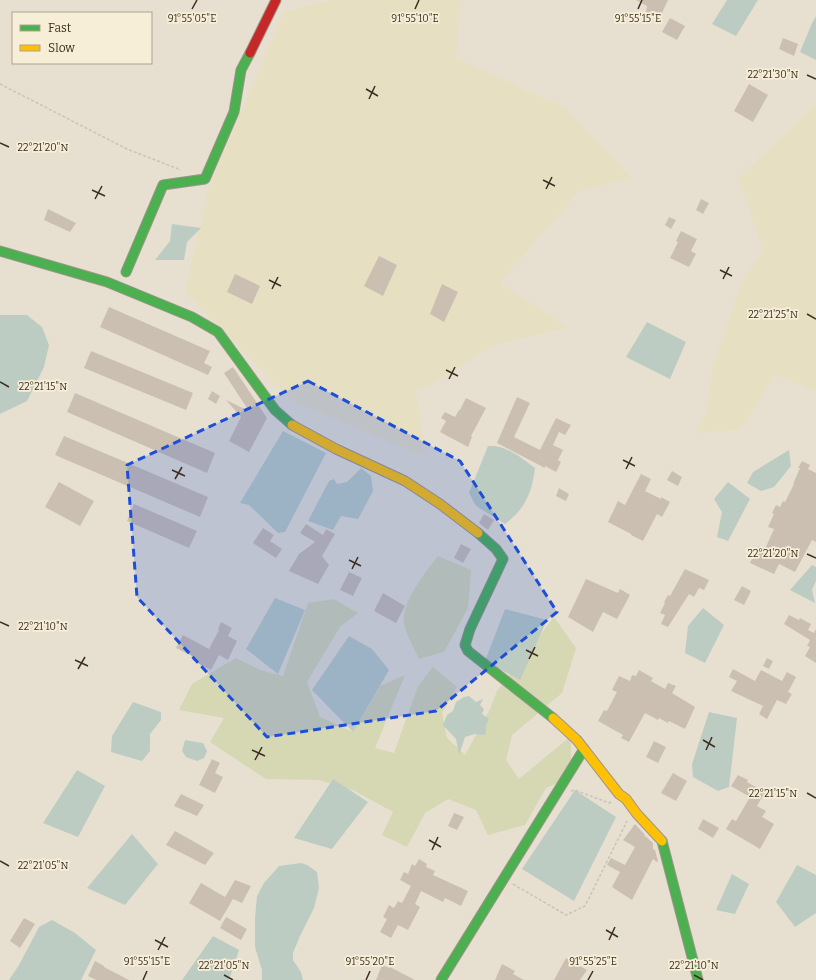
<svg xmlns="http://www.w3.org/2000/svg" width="816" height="980" viewBox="0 0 816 980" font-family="Bitter,serif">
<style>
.farmland{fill:#e6dfc2}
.green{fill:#d6d7b3}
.water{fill:#bcccc2}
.building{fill:#cbbfb2}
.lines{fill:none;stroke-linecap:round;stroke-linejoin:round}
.fast-casing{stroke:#9c958a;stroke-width:11}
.slow-casing{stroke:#9c958a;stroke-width:11}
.jam-casing{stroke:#9c958a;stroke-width:11}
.path{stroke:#c8c2b9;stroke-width:1.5;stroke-dasharray:3 2;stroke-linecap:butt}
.fast{stroke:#4caf50;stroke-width:9}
.slow{stroke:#ffc107;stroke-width:9}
.jam{stroke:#c62828;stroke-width:9}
.marked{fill:#1d4ed8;fill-opacity:0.2;stroke:#1d4ed8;stroke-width:3;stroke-dasharray:8 5;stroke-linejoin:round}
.ticks{fill:none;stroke:#3d2e20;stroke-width:1.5}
.ticks-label{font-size:10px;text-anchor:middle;fill:#3d2e20;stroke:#f7eed8;stroke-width:3.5;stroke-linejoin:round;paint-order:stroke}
</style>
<rect width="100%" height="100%" fill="#e7e0d1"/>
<path class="farmland" d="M330,0H461L456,58L566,108L631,178L579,191L500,283L568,327L495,345L416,393L426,457L293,402L185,292L208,190L284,12Z
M816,104V392L775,375L740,430L694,433L706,412L713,364L741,283L763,250L738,178L787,133Z"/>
<path class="green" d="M438,556L471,570L468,608L444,652L419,659C414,648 407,636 404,624C400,604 426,571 438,556Z
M334,599L358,613L340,627L307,682L320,717L353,732L380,686L405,675L375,748L394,753L418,686L433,667L457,687L442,713L447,738L465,755L490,709L497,691L554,617L576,648L562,693L512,735L506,760L519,779L571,736V777L546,788L525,825L488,835L476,810L448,799L425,813L407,847L382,835L393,812L355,791L319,780L266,779L210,742L224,718L179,710L192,684L236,658L260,670L283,676L308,603Z"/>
<path class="water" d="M727,0H758L736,36L712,24Z
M816,16V60L800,52L812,23Z
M172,224L201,228L187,242L184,260H155L170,241Z
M0,315H27L42,327L49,345L44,367L27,401L0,414Z
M647,322L686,342L670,379L626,357Z
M283,431L326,453L285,532L278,533L249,505L240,503Z
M488,446C507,445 520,457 535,468C532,493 525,509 505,524L476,506L469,493Z
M789,450L791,466L774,487L761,491L747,483L753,472Z
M361,468L371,476L373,491L358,519L341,516L333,530L308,521L329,481L334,479L337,484L347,482Z
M728,482L750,499L728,541L717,537L722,512L714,499Z
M812,565L816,567V581L812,590L815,603L790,590Z
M275,598L305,610L278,674L246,649Z
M703,608L724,625L705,663L685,653L688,626Z
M505,609L547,620L520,680L485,661Z
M349,636L372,649L389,670L353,732L312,690Z
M469,696L476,702L483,699L480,705L484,709L482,714L489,719L486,725V735L475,734L465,737L459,755L456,739L443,725L447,715L453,711L456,702L464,697Z
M133,702L161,712V720L150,734V751L142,761L111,752L112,736Z
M709,712L737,718L729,787L718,791L693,777L692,764Z
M185,740L203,743L207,751L204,758L197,761L186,757L182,751Z
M77,770L105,786L78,837L43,823Z
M333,779L368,802L332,849L294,838Z
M575,790L616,817L574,901L522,869Z
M132,834L158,864L125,905L87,888Z
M301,863L307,865L317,872L319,888L314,908L300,936L293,953V960L301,972L303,980H262V970L255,947V918L257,896L264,883L279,866Z
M797,865L816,875V913L795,927L776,902Z
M732,874L749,884L735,914L716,910Z
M52,920L75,933L96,950L81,980H9L19,965L39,927Z
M213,936L239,950L229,980H182Z"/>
<path class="building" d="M636,0H668L659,19L646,12L647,6Z
M670,18L685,26L677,40L662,32Z
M783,38L798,44L794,56L779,49Z
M749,84L768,95L753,122L734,111Z
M701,199L709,203L703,214L696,210Z
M48,209L76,223L70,232L44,220Z
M669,217L676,220L671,229L665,225Z
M681,231L697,239L691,251L696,254L689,267L670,258L678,242L676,241Z
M379,256L397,265L383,296L364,286Z
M235,274L260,286L252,304L227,292Z
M442,284L458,292L444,322L430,314Z
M109,307L210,351L204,363L212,367L208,375L100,327Z
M91,351L193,393L186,410L84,368Z
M233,367L267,418L249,452L229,441L241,417L226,400L249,411L224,373Z
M212,391L220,396L216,404L208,399Z
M75,393L215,453L207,473L67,412Z
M517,397L530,403L514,437L540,450L556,418L571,425L565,435L559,432L553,445L563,450L558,460L561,462L556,472L545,466V468L497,443Z
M466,398L486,408L471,436L472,437L468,447L440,432L446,421L441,418L445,412L455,417L459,410H460Z
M64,436L208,497L200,517L55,455Z
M802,461L810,465L808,469L816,473V542L812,540L795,572L779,564L774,574L750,563L758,546L765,549L774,529L768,527L774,514L772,513L776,505L780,507L783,501L785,502L794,484H793L800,468H798Z
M672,471L682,477L678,486L667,480Z
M641,474L651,479L645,491L661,499V497L670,502L662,517L657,514L643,541L631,535V534L608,522L618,501L625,505Z
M59,482L94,501L80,526L45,507Z
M559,488L569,494L566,501L556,496Z
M134,504L197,531L189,548L127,521Z
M484,514L494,520L488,530L479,523Z
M306,524L323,535L326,529L335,534L322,556L329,565L318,584L289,571L299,554L315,542L300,533Z
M263,528L274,535L270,541L282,549L276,558L253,543Z
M461,544L471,549L463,563L454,558Z
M685,569L709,580L704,590L699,588L694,597L689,594L668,627L661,624L665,615L660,613L665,603L664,602L668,595L670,596Z
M349,572L362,578L353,596L340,590Z
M586,579L618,593L620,589L630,595L617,619L603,612L593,632L568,617Z
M742,586L751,591L744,605L734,600Z
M383,593L405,606L396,623L374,611Z
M789,615L799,620L800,618L811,624L808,630L814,633L816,629V663L805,656L810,647L807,646L810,640L784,624Z
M221,622L232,628L228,636L237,641L228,660L219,655L211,670L192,660L194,657L176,648L183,635L209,649L219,630L218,629Z
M767,658L773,661L769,669L763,666Z
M733,669L755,681L761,670L782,681L787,672L796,677L788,692L792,694L786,704L777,700L767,719L759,714L763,706L731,691L737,681L729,677Z
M639,670L653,678L651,681L665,689L668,683L676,686L672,693L695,707L685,729L669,721L668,723L659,718L658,720L645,713L629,742L621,738L623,735L598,721L604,710L607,711L617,692L612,690L619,676L630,681L632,675L636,676Z
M654,741L666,747L658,763L646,757Z
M212,759L220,763L215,773L223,777L215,793L199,785Z
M673,773L687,781L676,801L661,793Z
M738,775L748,780L747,782L765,792L757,806L766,811L762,817L774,824L760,849L726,829L732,819L736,821L750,797L731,786Z
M181,794L204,805L197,816L174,806Z
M454,813L464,817L457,830L448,826Z
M703,819L719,828L713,838L698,829Z
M635,824L645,835H644L653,843V849L655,850L658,861L657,862L653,859L632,900L612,887L620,872L607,865L611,858L625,865L635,847L623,840Z
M175,831L214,853L205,865L166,845Z
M419,859L427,864L426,867L435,871L433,875L468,891L461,906L445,898L443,902L421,891L415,904L420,907L408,930L398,925L391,938L380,932L387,919L383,917L389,905L394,908L398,901L402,903L411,886L400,880L404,872L408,874L412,864L415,866Z
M235,880L251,886L242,903L233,899L220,921L189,903L201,883L225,897Z
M226,917L247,929L241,940L220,928Z
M24,918L35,924L20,948L10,941Z
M566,958L587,970L580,980H554Z
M95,961L104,966V967L129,980H96L88,976Z
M502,964L515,971L513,974L524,980H495Z
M382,965L390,968V967L415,980H376Z"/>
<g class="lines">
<defs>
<path id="fast" d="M0,251L107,282L192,317L218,332L275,410L292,425
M126,272L163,185L205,179L234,112L241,70L250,53
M478,533L496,549L503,559L470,629L465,645L468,651L553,718
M662,841L698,980
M441,980L584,749"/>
<path id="slow" d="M292,425L336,449L405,481L440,504L478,533
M553,718L577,740L619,794L626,799L637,814L662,841"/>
<path id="jam" d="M250,53L276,0"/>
</defs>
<use href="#fast" class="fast-casing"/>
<use href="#slow" class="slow-casing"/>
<use href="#jam" class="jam-casing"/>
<path class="path" d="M0,84L127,149L181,170
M571,791L575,790L609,803L611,802
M513,884L566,915L585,906L627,821"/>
<use href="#fast" class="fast"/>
<use href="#slow" class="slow"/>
<use href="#jam" class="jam"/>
</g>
<path class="marked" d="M308,381L460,461L557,612L436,711L267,737L137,597L127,465Z"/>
<path class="ticks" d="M192,9L197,0M415,9L419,0M638,9L642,0M807,75L816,79M366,89L378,96M369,99L375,86M0,143L9,147M543,180L555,186M546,189L552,177M92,190L105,196M95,199L102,186M720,270L732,276M723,279L729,267M269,280L281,286M272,289L278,277M807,314L816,319M446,370L458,376M449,379L455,367M0,382L9,387M623,460L635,466M626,469L632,457M172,470L185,476M175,479L182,467M807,554L816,558M349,560L361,566M352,569L358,557M0,622L9,626M526,650L538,656M529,659L535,647M75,660L88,666M78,669L85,657M703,740L715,747M252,750L265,756M706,750L712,737M255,760L262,747M807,793L816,798M429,840L441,847M432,850L438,837M0,861L9,866M606,930L618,937M155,940L168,947M609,940L615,927M158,950L165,937M224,975L233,980M694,975L703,980M143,980L147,971M366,980L370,971M588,980L593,971"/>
<g class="ticks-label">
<text x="192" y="22">91°55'05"E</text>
<text x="415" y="22">91°55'10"E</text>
<text x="638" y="22">91°55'15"E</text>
<text x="773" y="78">22°21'30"N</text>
<text x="43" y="151">22°21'20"N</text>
<text x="773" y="318">22°21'25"N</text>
<text x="43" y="390">22°21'15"N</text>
<text x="773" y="557">22°21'20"N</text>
<text x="43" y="630">22°21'10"N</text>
<text x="773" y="797">22°21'15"N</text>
<text x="43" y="869">22°21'05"N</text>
<text x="147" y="965">91°55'15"E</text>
<text x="370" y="965">91°55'20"E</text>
<text x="593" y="965">91°55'25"E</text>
<text x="224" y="969">22°21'05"N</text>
<text x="694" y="969">22°21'10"N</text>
</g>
<rect x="12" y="12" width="140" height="52" fill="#f7eed8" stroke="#ada18e"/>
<rect x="20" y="25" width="20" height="6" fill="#4caf50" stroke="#ada18e"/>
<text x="48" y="32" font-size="12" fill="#3d2e20">Fast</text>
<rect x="20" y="45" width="20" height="6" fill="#ffc107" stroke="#ada18e"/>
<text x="48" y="52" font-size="12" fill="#3d2e20">Slow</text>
</svg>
